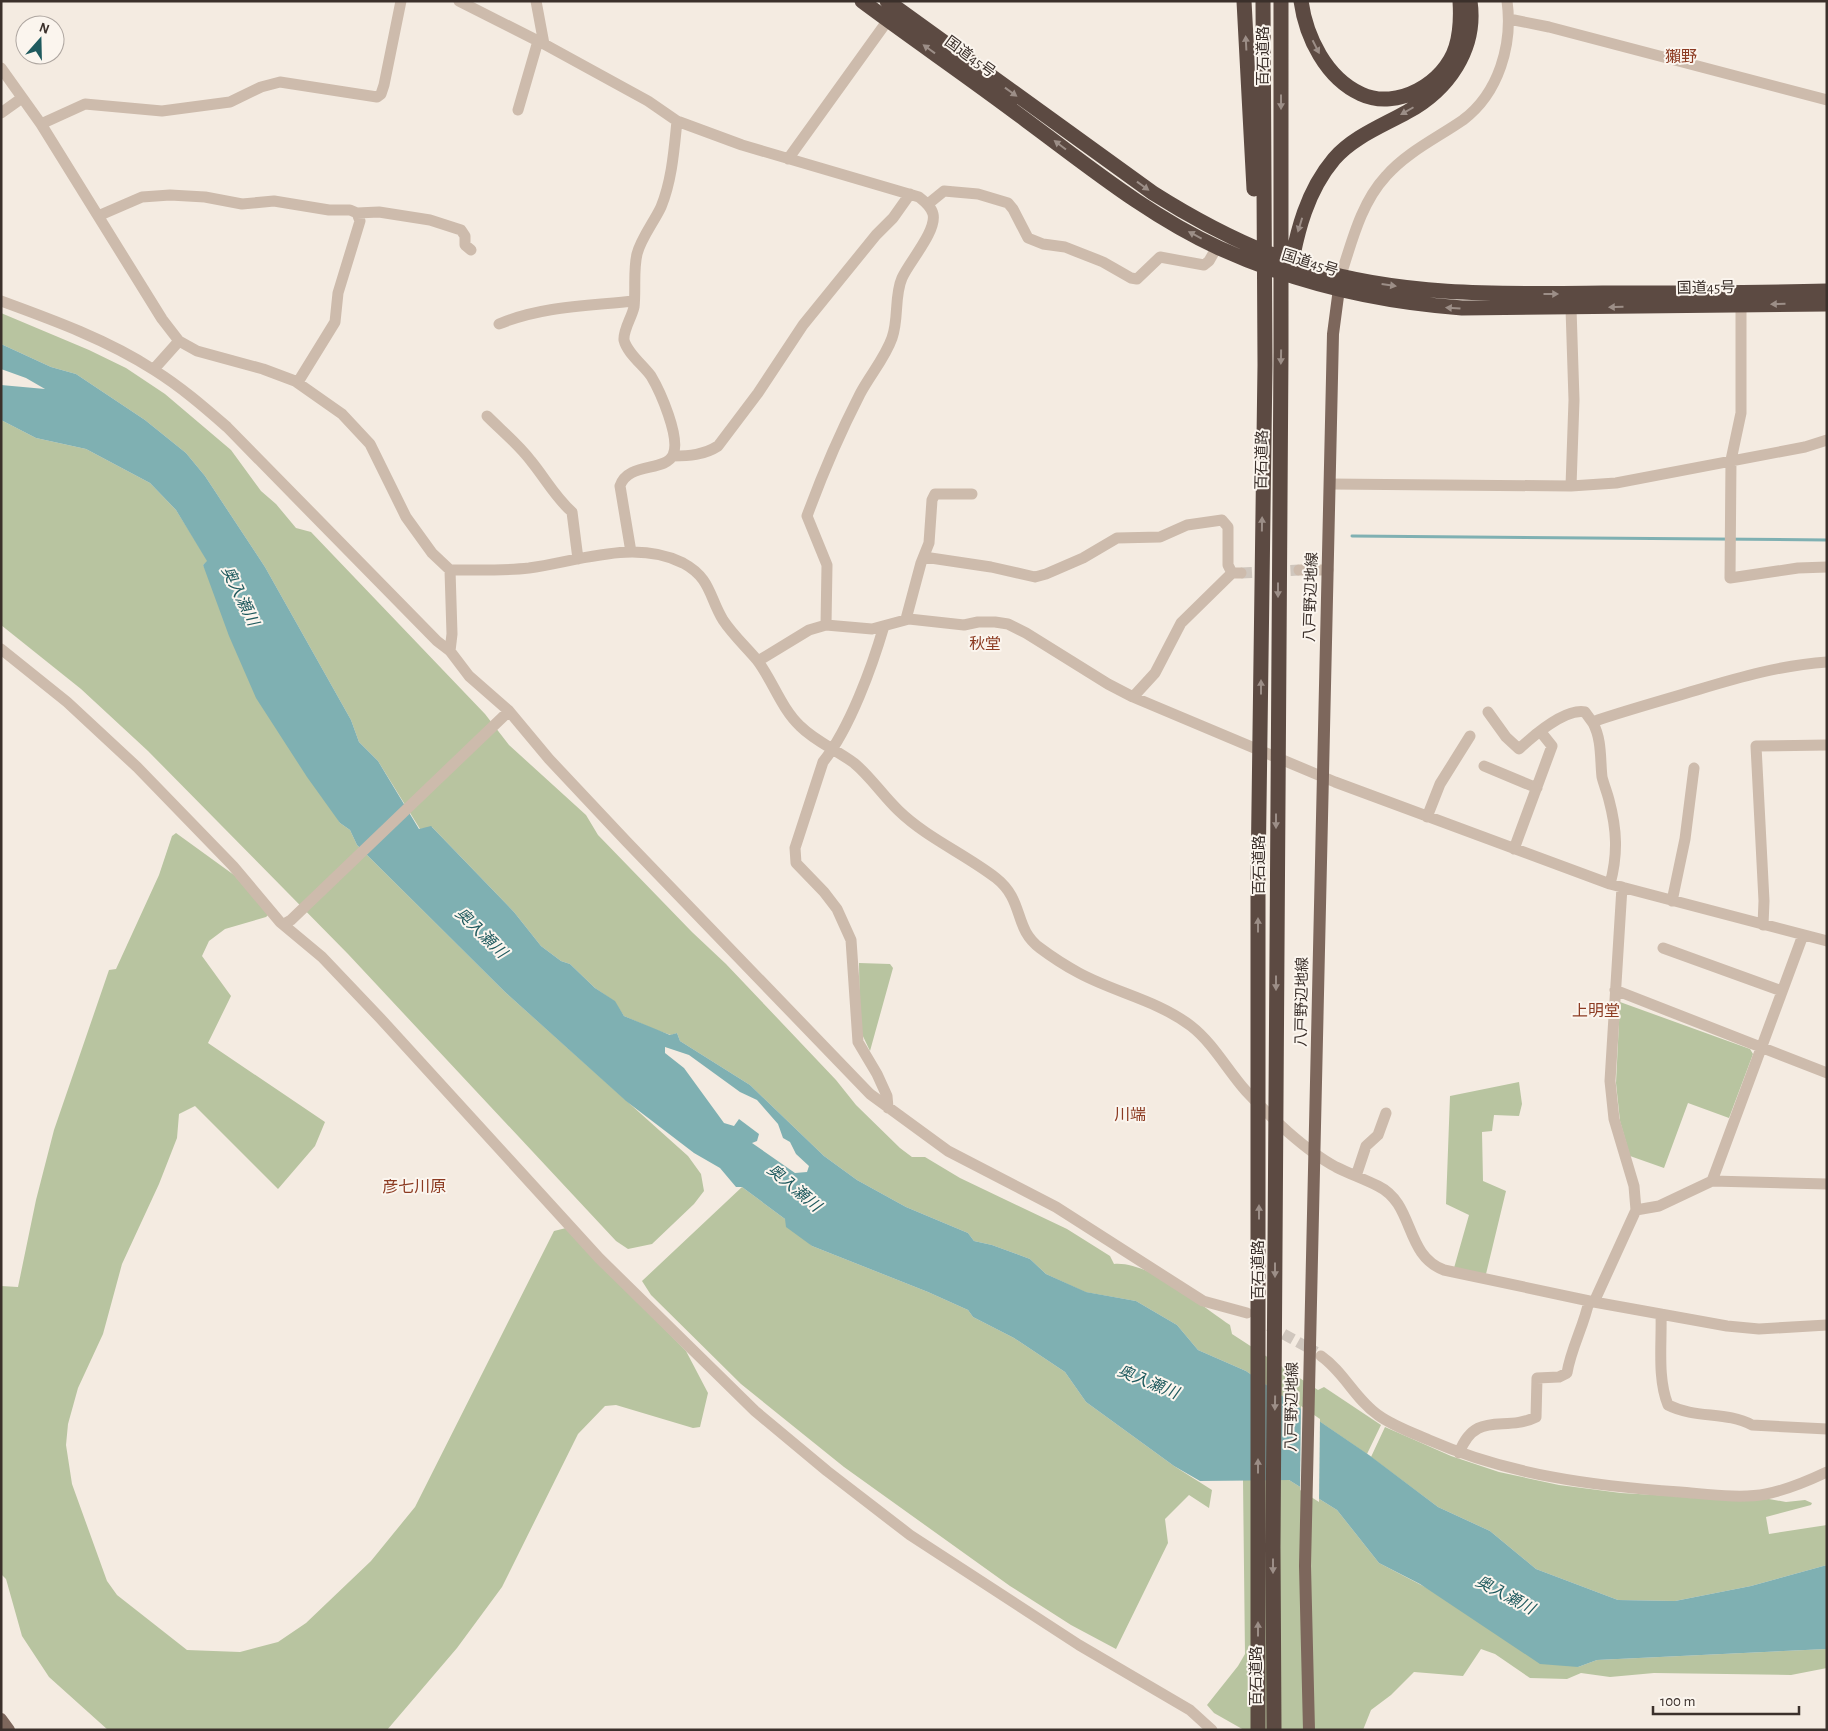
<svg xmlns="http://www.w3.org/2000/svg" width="1828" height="1731" viewBox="0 0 1828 1731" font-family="'Alegreya Sans','Noto Sans JP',sans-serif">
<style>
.green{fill:#b8c4a0}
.water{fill:#7fb0b2;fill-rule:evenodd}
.pier{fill:#f4ebe1}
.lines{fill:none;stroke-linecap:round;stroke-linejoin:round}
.stream{stroke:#7fb0b2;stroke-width:3}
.minor-tunnel{stroke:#cfc6bd;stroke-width:11;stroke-dasharray:11 5.5;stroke-linecap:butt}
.minor{stroke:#cdbbac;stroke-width:11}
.major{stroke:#7d675c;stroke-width:12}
.highway{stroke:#5c4a42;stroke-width:15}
.oneway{fill:#9c8e87}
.labels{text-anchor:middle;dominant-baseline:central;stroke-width:4;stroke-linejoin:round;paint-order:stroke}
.street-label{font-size:15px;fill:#3b302b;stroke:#fbf5ee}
.neighbourhood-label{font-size:16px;fill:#8c3b22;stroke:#fbf5ee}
.water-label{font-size:16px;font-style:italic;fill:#1f5a5e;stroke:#fbf5ee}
</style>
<rect width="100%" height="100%" fill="#f4ebe1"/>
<path class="green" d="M1,313L89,350L126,368L165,394L231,450L261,491L276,504L296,528L311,532L485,714L509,745L586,815L598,835L692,932L726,964L836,1080L856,1105L900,1148L912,1157H925L960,1178L1067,1229L1110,1256L1114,1264C1150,1261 1201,1306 1230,1325L1232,1334L1318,1390L1324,1387L1381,1425L1367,1454L1246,1371L1198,1350L1177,1325L1136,1301L1085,1292L1046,1274L1030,1259L992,1245L974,1241L968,1233L906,1207L857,1180L824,1156L750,1085L680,1041L677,1033L671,1035L656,1030L624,1016L614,1001L595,988L570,964L561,961L541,946L514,912L432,827L420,829L378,761L359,742L351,720L265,567L205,476L186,453L145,420L76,374L51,367L1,344Z
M1,420L36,438L86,449L150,483L176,510L208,561L203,565L340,823L350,830L357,845L505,992L688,1156L701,1174L704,1191L694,1204L652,1244L628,1249L616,1241L348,954L148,751L81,689L1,625Z
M176,833L234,875L269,914L266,917L225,929L209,941L202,956L231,996L208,1043L325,1122L315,1146L278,1189L195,1106L179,1114L177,1138L159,1184L122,1264L103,1334L78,1388L68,1424L66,1445L72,1484L107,1581L117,1595L187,1650L240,1652L278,1642L306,1623L371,1561L415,1507L554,1231L566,1228L686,1351L708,1393L700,1427L693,1428L616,1405L605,1406L578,1434L502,1587L457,1648L387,1730H108L49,1677L22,1636L6,1579L1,1574V1286L18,1287L36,1200L54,1130L109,970L116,969L159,875L172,836Z
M859,963L890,964L893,968L870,1051L860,1030Z
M1620,1002L1750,1049L1753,1054L1729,1118L1688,1103L1664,1168L1630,1156L1620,1121L1616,1083Z
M1519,1082L1522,1104L1519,1116L1494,1115L1492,1131L1482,1132L1483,1181L1506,1191L1486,1274L1454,1268L1469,1215L1446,1204L1450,1096Z
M742,1187L785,1219L812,1246L928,1292L968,1310L973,1317L1014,1338L1065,1372L1086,1402L1174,1466L1212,1490L1209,1508L1189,1495L1165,1519L1168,1543L1116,1649L1071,1625L1010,1586L844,1467L741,1384L651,1295L642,1281Z
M1385,1427L1451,1456L1499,1472L1559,1485L1621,1493L1741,1500L1769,1499L1786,1502L1805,1500L1812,1503L1811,1505L1766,1517L1769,1534L1827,1525V1565L1751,1586L1675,1601L1618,1600L1536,1569L1490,1531L1438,1507L1371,1457Z
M1243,1480H1289L1337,1510L1379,1563L1578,1667L1597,1660L1827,1649V1668L1791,1675L1654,1673L1610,1677L1581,1673L1567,1679L1530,1678L1495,1654L1481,1649L1463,1676L1414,1672L1391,1695L1371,1710L1363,1730H1244L1214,1713L1207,1705L1238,1666L1245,1654Z"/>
<path class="water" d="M1,344L51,367L76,374L145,420L186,453L205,476L265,567L351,720L359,742L378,761L419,829L431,826L514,912L541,946L561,961L570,964L595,988L615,1001L624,1016L670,1035L677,1033L680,1041L750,1085L824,1156L857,1180L906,1207L968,1233L974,1241L992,1245L1030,1259L1046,1274L1086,1292L1136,1301L1177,1325L1198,1350L1246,1371L1369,1455L1438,1507L1490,1531L1536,1569L1618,1600L1675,1601L1751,1586L1827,1565V1649L1597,1660L1578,1667L1540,1664L1420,1584L1379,1563L1337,1510L1289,1480L1200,1481L1174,1466L1086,1402L1065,1372L1014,1338L973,1317L968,1310L928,1292L812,1246L786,1227L785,1219L742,1187H736L720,1168L694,1153L626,1101L505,992L357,845L350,830L340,823L307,777L256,698L229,636L203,565L207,561L176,510L150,483L86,449L36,438L1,420V385L45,389L26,378L1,369ZM665,1047L689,1055L740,1092L757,1100L778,1124L783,1138L790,1142L796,1154L809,1166L807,1172L795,1173L752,1143L757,1141L759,1134L739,1119L734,1126L724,1123L684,1068L665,1053Z"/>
<path class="pier" d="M1301,1406L1320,1419L1319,1502L1300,1490Z"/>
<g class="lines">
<path class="stream" d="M1352,536L1827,540"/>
<path class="minor-tunnel" d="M1241,573L1299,570
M1269,1326L1316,1352"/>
<path class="minor" d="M459,1L544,44L648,101L677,121L742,145L919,197C924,201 931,206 933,214C937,231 909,262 902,278C894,296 899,319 892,338C885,358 870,375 860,394C840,433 822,475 807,516L827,565L826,625
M536,1L544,44
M1509,19L1549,27L1827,100
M1,68L41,124L162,319L179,341L197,351L263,369L295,381L342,414L370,444L406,517L432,553L450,570C476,570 503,571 529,568C579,561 635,539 683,563C711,578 709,597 723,620C733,635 746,647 757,660C773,681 781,708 800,726C816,742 837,750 854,763C871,777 883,796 899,811C927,838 965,854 996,878C1025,901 1013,928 1040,948C1052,957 1066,966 1079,973C1116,993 1157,1000 1191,1026C1213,1043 1228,1071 1246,1091C1269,1116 1306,1151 1336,1167C1350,1174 1364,1179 1378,1186C1415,1204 1404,1255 1444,1270L1594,1302L1727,1326L1759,1329L1827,1325
M518,110L538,41
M1,113L22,98
M41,124L85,104L162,111L230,102L261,87L280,82L377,97L381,94L384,85L401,1
M788,159L888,20
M928,204L944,191L978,194L1008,203L1013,209L1028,238L1043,244L1065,247L1103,262L1131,278L1137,279L1160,257L1204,265L1209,261L1217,247
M357,213L379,212L430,220L461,230L465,236V245L471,250
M98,216L142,197L170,195L205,197L242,204L274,201L329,210H350L357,213L360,221L338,293L335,322L298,382
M1341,275C1352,241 1361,203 1386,176C1407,152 1437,138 1463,120C1499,93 1513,44 1507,1
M1,301C53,320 108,340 154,370C181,387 203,406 227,427L437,641L450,651L469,676L509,711L549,759L627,842L870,1094L948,1151L1056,1207L1203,1301L1247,1313
M1741,305V413L1731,460L1730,578L1798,568L1827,567
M1571,308L1574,400L1571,486
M499,324C542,306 588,306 634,301
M154,369L179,341
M487,416C502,431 518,444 531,461C545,478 555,497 572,512L578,559
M673,456C689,456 704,455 718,446L758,393L803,325L876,235L893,218L910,194
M1330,484L1571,486L1616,483L1805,447L1827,440
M631,552L620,486C628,462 665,472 673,455C681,438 660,391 651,376C643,365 627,353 624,340C623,330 632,317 634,307C636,290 633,271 637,254C641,238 654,222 661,207C672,180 674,150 677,121
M924,557L991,567L1035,577L1046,574L1083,558L1117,538L1160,537L1187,525L1222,520L1228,527V565L1232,573
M1299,570H1328
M906,619L921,563L929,543L932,500L935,494H972
M884,626C872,667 850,728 823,762L795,848L796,863L824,892L837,909L851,940L858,1042L877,1074L887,1096L888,1108
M1,649L67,702L137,767L233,866L280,922L322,957L380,1018L599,1258L755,1411L827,1471L910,1535L1079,1645L1190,1710L1212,1730
M450,651L452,634L450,570
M758,661L809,630L826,625L872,629L909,619L964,625L978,622H995L1008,624L1026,633L1108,684L1133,697L1335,782L1610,884L1827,941
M1133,697L1155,673L1181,623L1232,573H1241
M1488,712L1506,737L1519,749C1532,737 1565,708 1585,712L1593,723
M1484,766L1537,788
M1427,817L1440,784L1470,736
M1514,849L1552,746L1540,731
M1610,884C1618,854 1617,830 1609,800C1607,792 1604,785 1602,777C1600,759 1602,740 1593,723L1598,720C1631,709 1664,700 1697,690C1740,677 1782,665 1827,662
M1672,901L1685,839L1694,768
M284,924L291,920L509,711
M1763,925L1764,901L1756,746L1827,745
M1663,948L1782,991
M1615,990L1827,1073
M1356,1176L1366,1146L1378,1135L1386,1113
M1712,1181L1803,935
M1636,1210L1659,1206L1712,1181L1827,1184
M1594,1302L1636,1210L1634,1186L1614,1119L1610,1081L1622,887
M1661,1314C1662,1343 1657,1378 1668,1405C1696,1419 1726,1411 1752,1425L1827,1429
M1321,1356C1344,1372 1355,1399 1378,1415C1393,1426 1413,1433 1429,1440C1509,1475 1593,1486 1680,1492C1706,1494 1741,1499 1766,1494C1787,1490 1808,1481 1827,1472
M1459,1453C1476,1409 1504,1433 1536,1417L1537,1378L1559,1377L1567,1373C1571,1348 1584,1326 1589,1301"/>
<path class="major" d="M1,1719L9,1730
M1309,1730L1305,1566L1333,334L1340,281"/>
<path class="highway" d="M862,1C917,42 973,80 1027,121C1088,166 1149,216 1219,248C1296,283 1378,302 1462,308L1827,304
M887,1L1153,193C1202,224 1254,251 1310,268C1404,297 1506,294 1603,293C1678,293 1752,293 1827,291
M1244,1L1254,189
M1301,1C1306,37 1326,78 1361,94C1397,111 1445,83 1456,47C1461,31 1461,17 1460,1
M1290,271C1297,231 1307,191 1334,159C1353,137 1382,126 1407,112C1448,90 1477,49 1470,1
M1258,1730V880L1265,365L1263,1
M1274,1730L1273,1548L1281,352V1"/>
</g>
<defs><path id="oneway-solid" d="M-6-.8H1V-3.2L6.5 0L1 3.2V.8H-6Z" transform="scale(1.25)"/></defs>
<g class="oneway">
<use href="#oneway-solid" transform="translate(1246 43) rotate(-93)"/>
<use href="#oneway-solid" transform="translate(1316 47) rotate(63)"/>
<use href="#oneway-solid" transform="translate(929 49) rotate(-144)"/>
<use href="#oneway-solid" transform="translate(1011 92) rotate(36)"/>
<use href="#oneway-solid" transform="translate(1281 102) rotate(90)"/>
<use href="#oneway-solid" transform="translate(1407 111) rotate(150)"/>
<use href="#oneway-solid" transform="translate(1060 145) rotate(-143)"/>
<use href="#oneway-solid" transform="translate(1143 186) rotate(36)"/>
<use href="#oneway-solid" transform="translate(1300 225) rotate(107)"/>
<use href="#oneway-solid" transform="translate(1195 235) rotate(-152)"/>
<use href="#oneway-solid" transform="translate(1389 285) rotate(8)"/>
<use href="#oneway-solid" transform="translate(1551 294)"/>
<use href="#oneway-solid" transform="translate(1778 304) rotate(179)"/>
<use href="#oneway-solid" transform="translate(1616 307) rotate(179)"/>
<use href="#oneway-solid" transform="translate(1453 308) rotate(-176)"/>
<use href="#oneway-solid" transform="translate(1281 357) rotate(91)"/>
<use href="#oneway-solid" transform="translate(1262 524) rotate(-89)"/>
<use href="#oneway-solid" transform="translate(1278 590) rotate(90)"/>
<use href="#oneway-solid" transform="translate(1261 687) rotate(-90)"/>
<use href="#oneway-solid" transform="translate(1276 821) rotate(90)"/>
<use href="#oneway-solid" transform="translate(1258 925) rotate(-90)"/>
<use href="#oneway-solid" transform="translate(1276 983) rotate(90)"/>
<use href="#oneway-solid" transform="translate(1259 1212) rotate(-90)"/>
<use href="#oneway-solid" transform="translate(1275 1270) rotate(90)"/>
<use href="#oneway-solid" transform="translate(1275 1403) rotate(91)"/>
<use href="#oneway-solid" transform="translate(1258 1466) rotate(-90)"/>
<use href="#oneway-solid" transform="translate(1273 1566) rotate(90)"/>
<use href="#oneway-solid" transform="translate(1258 1629) rotate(-90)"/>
</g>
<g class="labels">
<g class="street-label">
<text transform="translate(1263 56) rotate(-90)">百石道路</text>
<text transform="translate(970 57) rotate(36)">国道45号</text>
<text transform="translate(1310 263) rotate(17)">国道45号</text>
<text transform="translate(1706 288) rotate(-1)">国道45号</text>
<text transform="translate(1262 460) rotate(-89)">百石道路</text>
<text transform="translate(1311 597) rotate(-88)">八戸野辺地線</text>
<text transform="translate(1259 865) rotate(-90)">百石道路</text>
<text transform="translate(1302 1002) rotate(-89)">八戸野辺地線</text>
<text transform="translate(1258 1270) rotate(-90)">百石道路</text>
<text transform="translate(1292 1407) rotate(-89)">八戸野辺地線</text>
<text transform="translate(1256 1676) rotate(-90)">百石道路</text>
</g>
<g class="neighbourhood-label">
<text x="1681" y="57">獺野</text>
<text x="985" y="644">秋堂</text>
<text x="1596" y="1011">上明堂</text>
<text x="1130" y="1115">川端</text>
<text x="414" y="1187">彦七川原</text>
</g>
<g class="water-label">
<text transform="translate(240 596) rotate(64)">奥入瀬川</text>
<text transform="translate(481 933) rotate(44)">奥入瀬川</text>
<text transform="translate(794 1188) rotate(40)">奥入瀬川</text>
<text transform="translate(1148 1382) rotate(22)">奥入瀬川</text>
<text transform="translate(1505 1595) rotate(28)">奥入瀬川</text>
</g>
</g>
<rect width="1828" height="1731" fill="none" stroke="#3b302b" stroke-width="5"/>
<g transform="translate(40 40) rotate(20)"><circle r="24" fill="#fbf5ee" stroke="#aea6a0"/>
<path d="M0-4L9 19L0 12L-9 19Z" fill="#1f5a5e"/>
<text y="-8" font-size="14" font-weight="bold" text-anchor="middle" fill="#3b302b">N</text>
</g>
<path d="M1653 1706v8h146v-8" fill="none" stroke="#3b302b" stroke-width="2.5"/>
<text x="1660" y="1706" font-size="15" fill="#3b302b" stroke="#fbf5ee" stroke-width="4" paint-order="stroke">100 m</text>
</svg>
